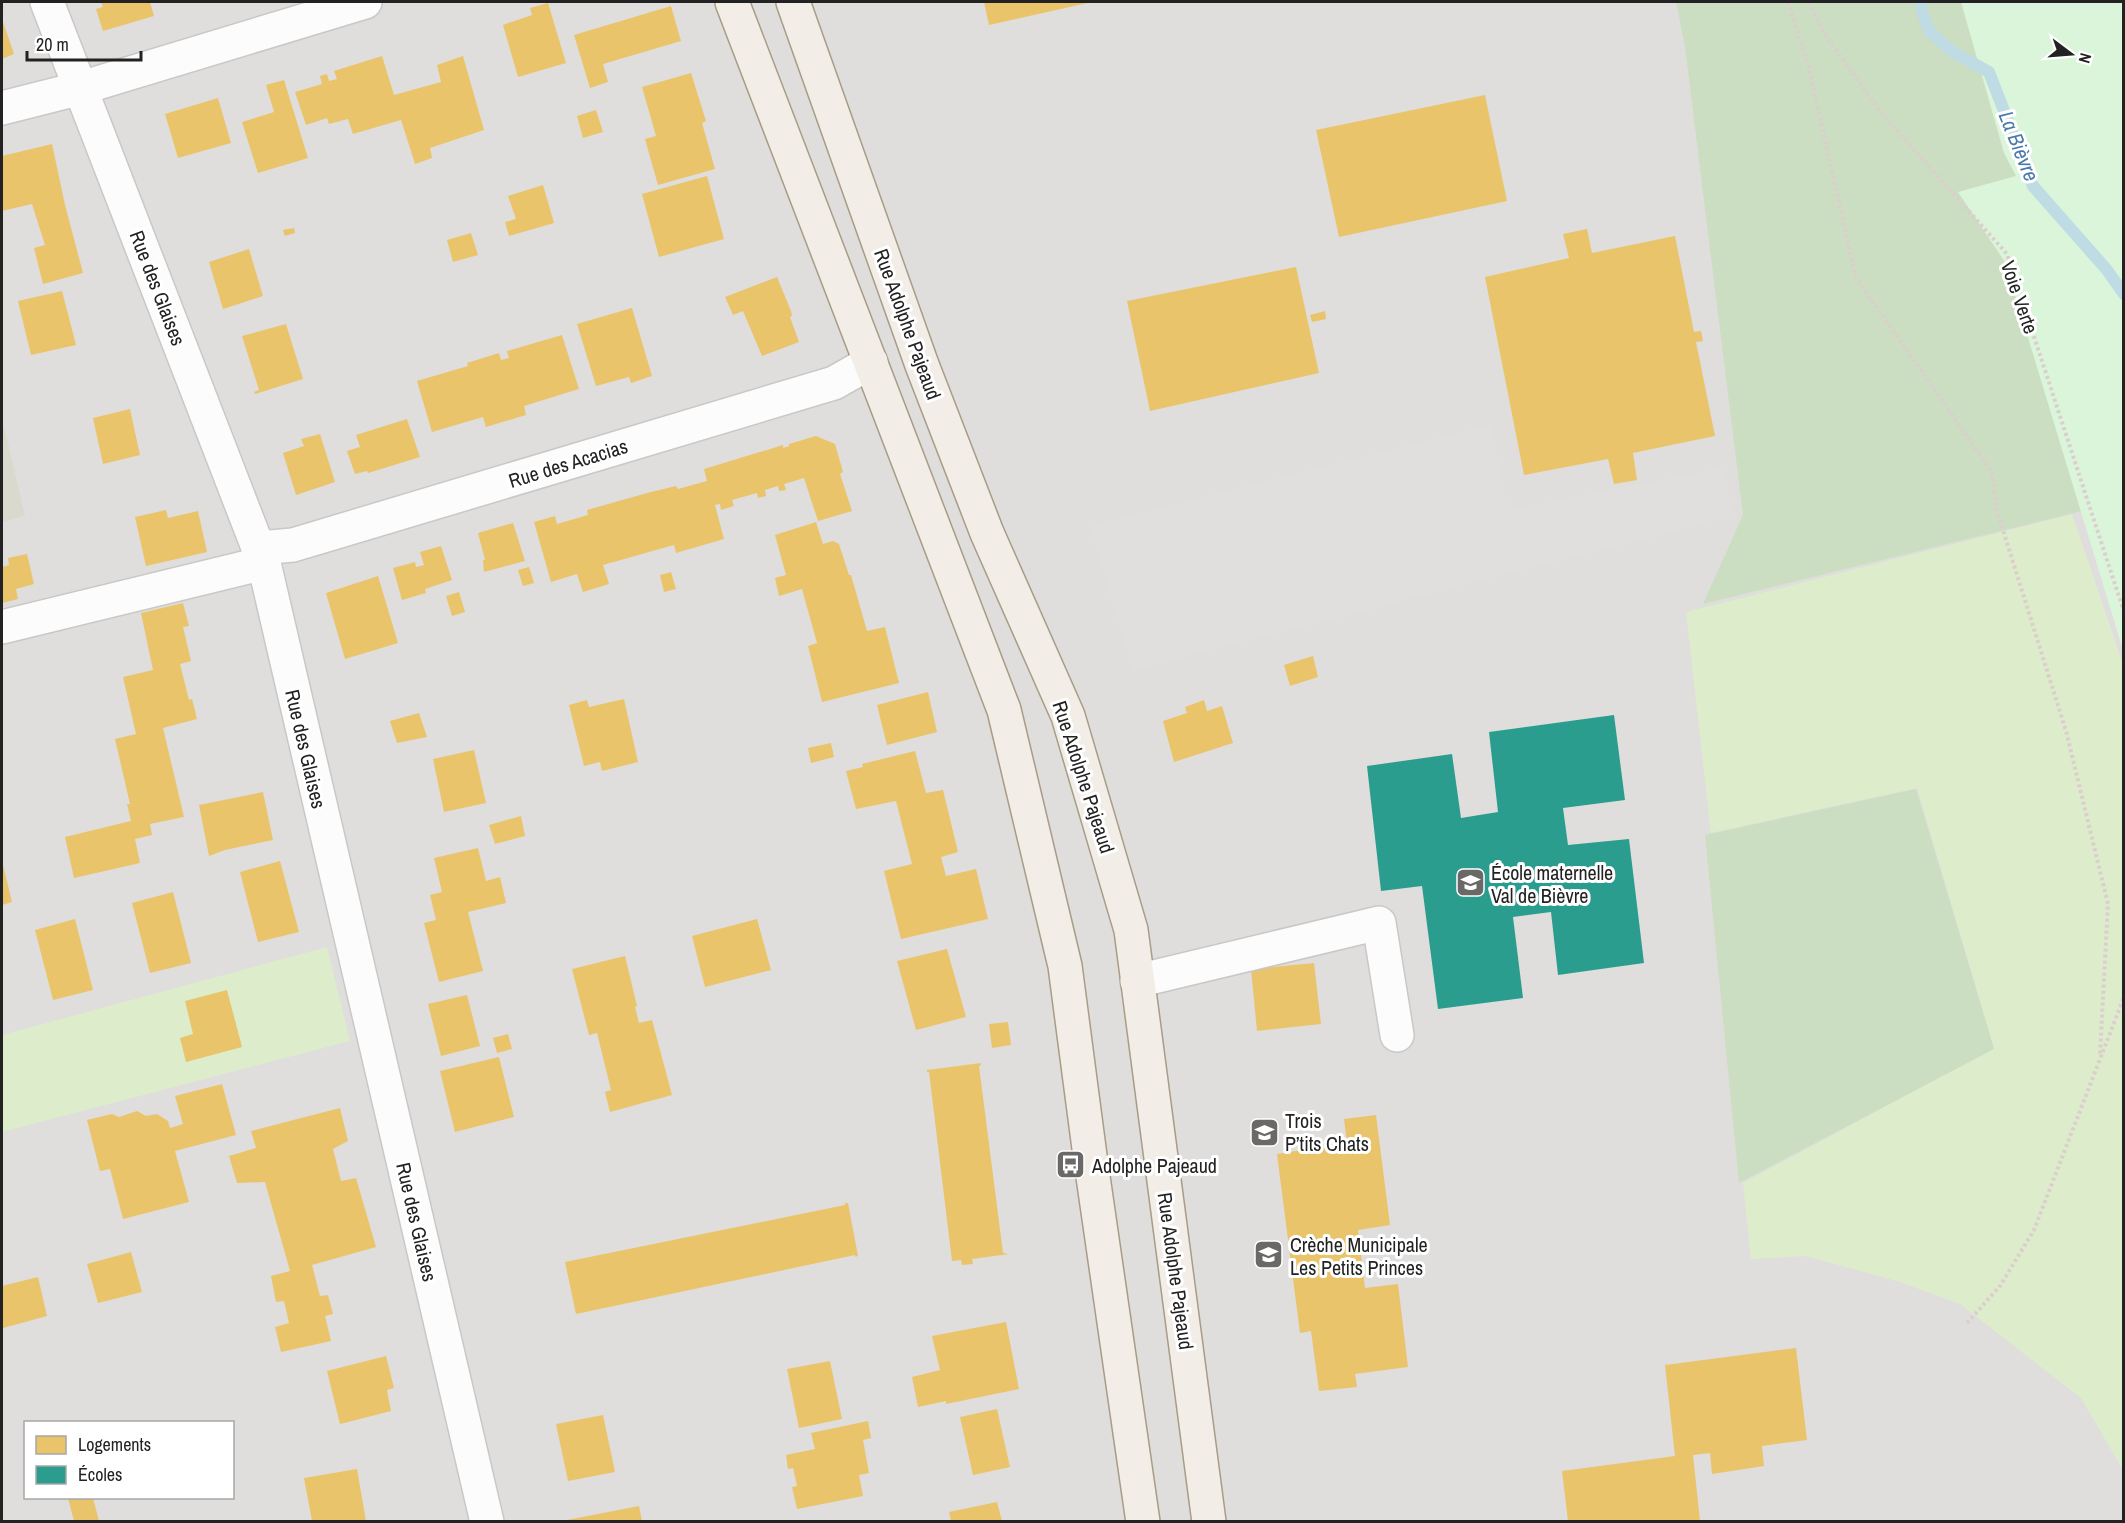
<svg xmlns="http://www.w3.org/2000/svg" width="2125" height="1523" viewBox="0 0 2125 1523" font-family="'Archivo Narrow',sans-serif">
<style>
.residential{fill:#dfdedc;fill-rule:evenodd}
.construction{fill:#d9d9cd}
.grass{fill:#ddeccb}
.forest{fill:#cbdec1}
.park{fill:#daf5da}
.parking{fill:#e0dfde}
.homes{fill:#e9c46a}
.schools{fill:#2a9d8f}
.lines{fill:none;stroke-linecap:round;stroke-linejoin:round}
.stream{stroke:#bfdbe3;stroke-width:12}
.minor-casing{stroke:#c9c8c7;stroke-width:36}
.major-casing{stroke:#a79c86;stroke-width:36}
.path{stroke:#dccecd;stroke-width:4;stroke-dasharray:3 3;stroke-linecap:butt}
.minor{stroke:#fdfcfc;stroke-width:33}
.major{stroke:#f3ede7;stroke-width:33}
.labels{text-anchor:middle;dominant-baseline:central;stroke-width:6;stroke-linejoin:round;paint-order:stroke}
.street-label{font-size:20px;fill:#222;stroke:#fff}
.poi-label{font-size:20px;fill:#222;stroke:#fff;text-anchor:start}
.water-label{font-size:21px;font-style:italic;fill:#4a7aab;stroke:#fff}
</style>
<rect width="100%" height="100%" fill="#f0eeeb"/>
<path class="residential" d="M2,2H2123V1521L2,1522ZM26,1422H232V1498H26Z"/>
<path class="construction" d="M2,418L25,516L2,522Z"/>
<path class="grass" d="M2072,514L2124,667L2123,1470L2081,1398L1960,1304L1900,1282L1806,1256L1751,1259L1743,1183L1994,1048L1917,788L1711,833L1686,612Z
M327,947L350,1041L2,1132V1035Z"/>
<path class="forest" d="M1676,2H2018L2098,507L1703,604L1743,515L1685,47Z
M1916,789L1994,1049L1739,1183L1705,835Z"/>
<path class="park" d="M1961,2H2123V650L2005,262L1958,192L2016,176L2004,153Z"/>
<path class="parking" d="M1492,425L1507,510L1724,468L1732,516L1133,670L1090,526Z"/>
<path class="homes" d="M101,2H150L154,16L103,31L96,9L103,7Z
M984,2H1092L989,25Z
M548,3L566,63L518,77L503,25L532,15L530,8Z
M671,6L681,41L603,64L608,82L590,88L574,35Z
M2,19L14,54L2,59Z
M382,56L394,95L441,82L437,65L463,56L484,130L430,148L432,158L415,164L401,120L353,134L348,119L329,124L327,118L306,125L295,92L322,84L320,76L327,74L329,81L337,79L334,71Z
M691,73L706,121L702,123L715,169L658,185L645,139L656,136L642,87Z
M284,80L308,158L258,173L242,122L274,112L266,85Z
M1485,95L1507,201L1339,237L1316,130Z
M218,98L231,143L178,158L165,114Z
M596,110L603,132L583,138L577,116Z
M52,144L65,205L83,273L43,284L34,248L45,245L32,204L2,211V156Z
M707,176L724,239L659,257L642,194Z
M543,185L554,223L509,236L505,222L516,219L508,196Z
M294,228L295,233L285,236L283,230Z
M1587,229L1592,253L1675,236L1694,332L1701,331L1703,341L1696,342L1715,436L1633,453L1637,480L1614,484L1608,459L1524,475L1485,277L1569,258L1563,234Z
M471,233L478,255L453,262L447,240Z
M249,249L263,296L223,309L209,262Z
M1296,267L1319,373L1150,411L1127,301Z
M777,277L791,311L792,316L790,317L799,342L762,356L743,311L733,315L725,297Z
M62,291L76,345L31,355L18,301Z
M632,308L652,376L631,383L629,377L596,386L577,324Z
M1325,311L1326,319L1312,322L1310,315Z
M286,324L303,379L255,394L254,392L259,390L242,336Z
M562,335L579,389L524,406L526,415L486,427L483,417L432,432L417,381L468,366L467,363L499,353L501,360L509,358L507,351Z
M130,409L140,455L103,464L93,418Z
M407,419L420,457L368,473L367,471L355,474L347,451L360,447L356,435Z
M320,434L335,482L296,495L283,453L304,446L301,439Z
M816,436L835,444L843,472L840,474L852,511L818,521L804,478L784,484L786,490L779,491L778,486L765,490L766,496L758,498L757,493L732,500L734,506L721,510L720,504L715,505L724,539L676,553L674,545L603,565L609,584L583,592L577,574L551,582L534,522L555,516L557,524L588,515L587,510L647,493L676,486L678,489L707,481L704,469L783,445V448L789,446V444Z
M166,510L168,518L198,511L207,552L146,566L135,517Z
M816,522L823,544L833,541L839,544L849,575H851L867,631L885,627L899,683L822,702L808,646L817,643L802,589L779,596L775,578L786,575L775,535Z
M513,523L525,561L484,572L483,560H485L478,533Z
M441,546L452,580L425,589L426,593L402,600L393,568L415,562L416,567L424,565L420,552Z
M27,554L34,584L16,589L18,599L2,603V567L9,565L8,558Z
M529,567L534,583L523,586L518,570Z
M671,572L676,589L664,592L660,575Z
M378,576L398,643L345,659L326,593Z
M459,592L465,612L452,616L446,596Z
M183,603L189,626L183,627L191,661L180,664L189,700L192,699L197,719L163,728L184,817L150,824L152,835L135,839L140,863L74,878L65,837L131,821L127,804H130L115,739L136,734L123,677L153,670L141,613Z
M1313,656L1318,677L1290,686L1284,665Z
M928,692L937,732L887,745L877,705Z
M624,699L638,762L602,771L600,762L584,766L569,705L587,700L589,707Z
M1204,700L1207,711L1222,706L1233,743L1174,762L1163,721L1187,713L1185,707Z
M419,713L427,737L397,743L390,721Z
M831,743L834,757L811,763L808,748Z
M474,750L486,803L444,812L433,759Z
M915,751L926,793L943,790L958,852L941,857L946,876L976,869L988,919L901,939L884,871L912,864L896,801L856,809L846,771L863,767L862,764Z
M263,792L273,840L225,850L209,856L199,805Z
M521,816L525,836L495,844L489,825Z
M478,848L486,881L500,877L506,903L468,912L483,971L439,982L424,923L436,920L430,895L442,892L434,858Z
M2,861L12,902L2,905Z
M280,861L299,932L258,942L240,872Z
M173,892L191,963L150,973L132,903Z
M75,919L93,990L53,1000L35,930Z
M757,919L771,970L705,987L692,936Z
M947,949L966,1017L916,1030L897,961Z
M625,956L637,1006L635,1007L639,1023L652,1020L672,1095L610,1112L605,1092L611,1090L597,1033L589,1035L572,969Z
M1314,963L1321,1024L1257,1031L1251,969Z
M227,990L242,1047L186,1062L180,1038L193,1034L185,1001Z
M467,995L480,1046L441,1056L428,1004Z
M1008,1022L1011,1045L992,1048L989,1024Z
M508,1034L512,1049L497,1053L493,1038Z
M499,1057L514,1117L455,1132L440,1071Z
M981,1063V1065L979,1066L1003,1253L1009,1254L972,1259L973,1264L962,1265L961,1260L952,1261L929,1072H927V1070Z
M222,1084L236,1135L175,1151L189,1202L123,1219L110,1169L100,1171L87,1120L112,1114L119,1117L137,1111L146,1116L157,1114L168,1121L170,1128L183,1124L175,1096Z
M340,1108L348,1141L333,1149L341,1181L356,1178L376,1247L312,1265L320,1296L328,1295L333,1314L325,1316L331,1341L281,1352L275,1327L289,1323L284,1301L276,1302L271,1276L290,1271L265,1182L237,1183L229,1156L256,1148L251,1131Z
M1376,1115L1390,1225L1358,1230L1365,1288L1398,1284L1408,1367L1355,1374L1357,1387L1319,1391L1311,1331L1300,1333L1277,1154L1347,1143L1344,1119Z
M845,1203H848L858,1256L855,1257V1255L576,1314L565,1262L845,1205Z
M131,1252L142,1292L98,1303L87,1264Z
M38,1277L47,1316L3,1328L2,1286Z
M1006,1322L1019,1389L946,1404V1401L918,1407L912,1377L940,1370L932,1336Z
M1796,1348L1807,1440L1762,1446L1764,1466L1712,1474L1710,1453L1693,1455L1700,1521H1568L1562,1471L1675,1456L1665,1365Z
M386,1356L394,1388L387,1390L391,1411L340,1424L327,1371Z
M830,1361L842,1419L799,1428L787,1369Z
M997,1409L1010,1467L973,1475L960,1417Z
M603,1415L615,1472L568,1481L556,1424Z
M868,1421L871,1438L863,1440L869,1473L859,1475L863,1496L797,1509L792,1487L797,1486L793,1468L788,1469L786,1455L815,1449L811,1433Z
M357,1469L366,1521H312L304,1478Z
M68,1498H93L99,1521H74Z
M997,1502L1002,1521H951L949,1512Z
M639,1506L642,1521H568L567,1520Z"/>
<path class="schools" d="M1614,715L1625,800L1563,808L1568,845L1629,839L1644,963L1558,975L1551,912L1513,917L1523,998L1438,1009L1422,886L1381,891L1367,766L1452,754L1461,818L1498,812L1489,732Z"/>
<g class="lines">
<path class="stream" d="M1921,2L1922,12L1930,32L1953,52L1989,72L2033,186L2107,270L2124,294"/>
<defs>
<path id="minor" d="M47,2L264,563L487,1522
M2,108L81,88L365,2
M259,548L293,545L834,383L871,362
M2,627L264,563
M1137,981L1379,923L1397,1035"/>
<path id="major" d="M732,2L1004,710L1065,966L1090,1156L1143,1522
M793,2L922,365L987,533L1068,716L1131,930L1209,1522"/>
</defs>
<use href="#minor" class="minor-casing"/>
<use href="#major" class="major-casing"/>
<path class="path" d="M1788,2L1808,64L1856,278L1992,472L1997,511L2066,731L2108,904L2100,1054
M1809,2L1826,36L1882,114L2007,254L2124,612
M1967,1323L2000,1286L2034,1230L2124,997"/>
<use href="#minor" class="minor"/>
<use href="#major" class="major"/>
</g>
<defs>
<symbol id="school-square" viewBox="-11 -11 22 22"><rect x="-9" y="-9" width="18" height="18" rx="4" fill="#6a6968" stroke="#fff"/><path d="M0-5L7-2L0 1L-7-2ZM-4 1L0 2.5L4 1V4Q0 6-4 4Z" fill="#fff"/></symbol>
<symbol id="bus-square" viewBox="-11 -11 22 22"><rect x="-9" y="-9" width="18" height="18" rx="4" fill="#6a6968" stroke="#fff"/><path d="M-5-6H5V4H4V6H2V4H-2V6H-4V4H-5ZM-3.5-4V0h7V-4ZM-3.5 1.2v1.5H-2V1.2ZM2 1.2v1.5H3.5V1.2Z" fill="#fff"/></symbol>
</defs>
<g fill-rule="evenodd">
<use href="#school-square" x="1454" y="866" width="33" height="33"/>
<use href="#school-square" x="1248" y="1116" width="33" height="33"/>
<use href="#bus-square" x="1054" y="1148" width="33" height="33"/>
<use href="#school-square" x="1252" y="1238" width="33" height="33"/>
</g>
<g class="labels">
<g class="street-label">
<text transform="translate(158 288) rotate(69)">Rue des Glaises</text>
<text transform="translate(2020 297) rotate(71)">Voie Verte</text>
<text transform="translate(908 324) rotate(70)">Rue Adolphe Pajeaud</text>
<text transform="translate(568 463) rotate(-17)">Rue des Acacias</text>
<text transform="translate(306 749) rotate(77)">Rue des Glaises</text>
<text transform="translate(1084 777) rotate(72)">Rue Adolphe Pajeaud</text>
<text transform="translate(417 1222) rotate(77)">Rue des Glaises</text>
<text transform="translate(1176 1271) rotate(82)">Rue Adolphe Pajeaud</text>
</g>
<g class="poi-label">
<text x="1491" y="872">École maternelle<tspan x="1491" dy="23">Val de Bièvre</tspan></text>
<text x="1285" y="1120">Trois<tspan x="1285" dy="23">P’tits Chats</tspan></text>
<text x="1092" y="1165">Adolphe Pajeaud</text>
<text x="1290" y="1244">Crèche Municipale<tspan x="1290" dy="23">Les Petits Princes</tspan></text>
</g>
<g class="water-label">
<text transform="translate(2019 146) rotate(68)">La Bièvre</text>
</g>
</g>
<rect width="2125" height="1523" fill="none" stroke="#222222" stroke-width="6"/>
<rect x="24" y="1421" width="210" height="78" fill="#ffffff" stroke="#a7a7a7" stroke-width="1.5"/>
<rect x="36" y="1436" width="30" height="18" fill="#e9c46a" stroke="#a7a7a7" stroke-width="1.5"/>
<text x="78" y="1451" font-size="18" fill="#222222">Logements</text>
<rect x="36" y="1466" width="30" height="18" fill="#2a9d8f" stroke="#a7a7a7" stroke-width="1.5"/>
<text x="78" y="1481" font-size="18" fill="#222222">Écoles</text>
<g transform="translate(2071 54) rotate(106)" stroke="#ffffff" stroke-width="4.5" paint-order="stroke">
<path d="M0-4.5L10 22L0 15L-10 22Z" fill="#222222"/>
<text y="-9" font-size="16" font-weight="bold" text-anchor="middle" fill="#222222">N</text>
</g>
<path d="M27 51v9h114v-9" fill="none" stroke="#222222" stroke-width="3"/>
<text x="36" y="51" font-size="18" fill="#222222" stroke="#ffffff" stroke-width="4.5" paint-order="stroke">20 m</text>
</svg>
